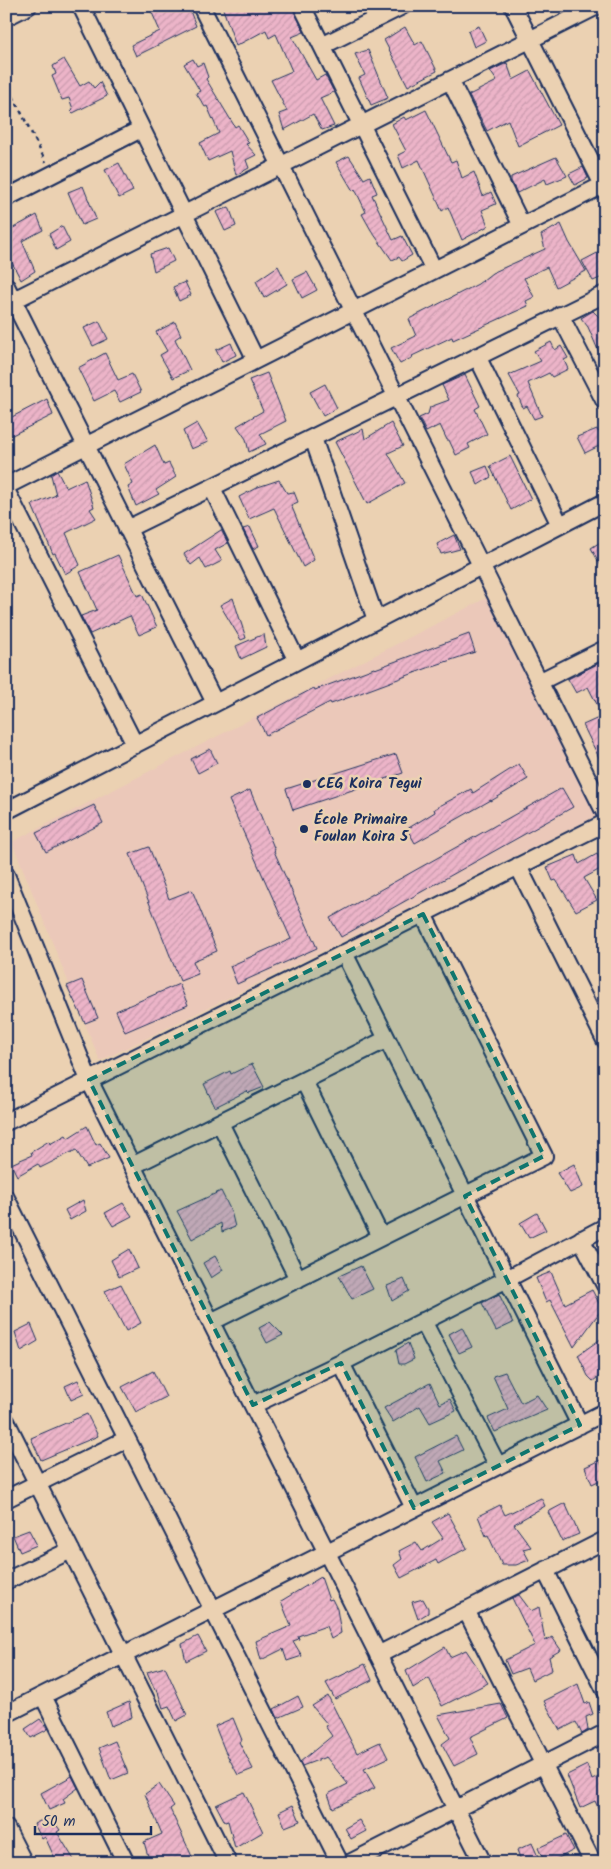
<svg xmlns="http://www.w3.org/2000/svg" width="611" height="1869" viewBox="0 0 611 1869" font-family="Kalam,sans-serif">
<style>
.built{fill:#ebc8b9}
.building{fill:url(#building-hatch);stroke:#1b2f5e}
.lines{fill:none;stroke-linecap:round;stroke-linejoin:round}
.minor-casing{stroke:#1b2f5e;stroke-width:20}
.path{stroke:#1b2f5e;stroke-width:2.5;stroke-dasharray:4 4;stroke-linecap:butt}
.minor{stroke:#ebd1b2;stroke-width:16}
.marked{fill:#0f766e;fill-opacity:0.2;stroke:#0f766e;stroke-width:4;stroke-dasharray:10 6;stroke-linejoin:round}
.poi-dot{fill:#1b2f5e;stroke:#ebd1b2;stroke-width:2}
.labels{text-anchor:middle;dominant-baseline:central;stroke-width:5;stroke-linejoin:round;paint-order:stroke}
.poi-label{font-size:15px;font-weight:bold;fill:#1b2f5e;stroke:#ebd1b2;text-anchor:start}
</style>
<defs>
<pattern id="building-hatch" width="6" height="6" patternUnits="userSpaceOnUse" patternTransform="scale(1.25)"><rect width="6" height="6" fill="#ecb4c8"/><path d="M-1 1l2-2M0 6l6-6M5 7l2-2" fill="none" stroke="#ca9bae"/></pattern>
</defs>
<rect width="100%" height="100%" fill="#ebd1b2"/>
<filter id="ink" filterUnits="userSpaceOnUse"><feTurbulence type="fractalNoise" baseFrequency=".02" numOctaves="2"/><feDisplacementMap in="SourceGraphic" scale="10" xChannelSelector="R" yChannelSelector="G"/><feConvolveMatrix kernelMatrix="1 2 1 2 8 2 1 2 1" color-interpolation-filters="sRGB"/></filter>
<g filter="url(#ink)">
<path class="built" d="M490,596L598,815L100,1061L12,842Z"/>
<path class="building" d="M149,6H166L169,11L177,6H188L196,26L136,56L131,45L160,31Z
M222,6H292L304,32L292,37L316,80L325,75L334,92L320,98L334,126L322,130L313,114L284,130L279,114L287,111L271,80L292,71L276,34L269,38L266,30L236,46Z
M479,26L486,41L474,47L468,31Z
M405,27L415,45L422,41L437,71L408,86L384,40Z
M368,50L388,98L371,105L359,78L365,75L355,54Z
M64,59L80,86L89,81L94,88L100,82L107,96L73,113L71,111L73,109L69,98L62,100L52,76L56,74L53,66Z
M193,59L197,66L203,63L208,77L206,79L235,127L238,125L249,143L246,144L256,155L246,160L249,168L236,175L230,151L208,161L200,143L219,133L207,106L205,107L196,93L200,91L184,64Z
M507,63L513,80L530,71L559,125L518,146L508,120L487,131L469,95L497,81L490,71Z
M426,110L451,162L456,160L462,178L474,172L483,196L491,192L496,204L482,210L488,226L462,240L448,207L442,211L419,160L403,168L398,155L406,151L392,124L404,117L406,120Z
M349,156L364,179L370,176L377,193L372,195L393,240L402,236L412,255L402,261L399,257L392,260L371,230L362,214L366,212L355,189L353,191L336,162Z
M556,157L567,176L547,184L545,179L517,193L511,181V177Z
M119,163L133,191L119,198L105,170Z
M583,167L588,178L575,185L569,174Z
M83,186L96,219L82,225L68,192Z
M229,207L236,226L225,231L216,212Z
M37,215L43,230L22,241L35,271L21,280L6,251V232Z
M561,224L569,242L586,271L556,287L547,267L524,278L534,297L526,301L528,306L453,340L452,337L412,356L413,357L400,364L391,348L416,336L409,319L478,284L492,273L545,249L541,235Z
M62,226L70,242L56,250L49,234Z
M168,248L174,261L154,271L150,254Z
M605,249V276L593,281L582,261Z
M278,266L287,284L264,298L256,281Z
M307,272L317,290L302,298L293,279Z
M185,282L191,295L179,301L173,287Z
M593,311L605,323V366L588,327L581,318Z
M99,321L108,339L93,346L84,328Z
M175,322L181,335L175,339L190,370L173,378L160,355L167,351L156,332Z
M551,342L555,350L561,346L568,358L564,360L568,369L552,377L549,373L528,383L542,416L534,419L527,406L523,408L518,396L520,395L509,375L541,361L534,351Z
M231,343L236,355L222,362L216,350Z
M105,353L118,380L132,374L141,392L120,402L114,391L94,401L78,368Z
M267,373L286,421L260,434L266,444L249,452L246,439L237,426L263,411L249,380Z
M465,375L480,406L475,409L487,434L468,444L470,448L456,455L449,440H447L440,425L426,432L419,418L428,414L430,407L449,400L442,385Z
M325,384L337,408L323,416L310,392Z
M47,399L53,415L6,438V420Z
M197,423L208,442L191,449L183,431Z
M391,423L403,446L388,453L405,483L367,504L335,442L363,429L365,439Z
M597,429L605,443L585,453L577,437Z
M155,445L164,465L169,463L176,477L156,490L159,494L136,506L128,487L133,484L124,464Z
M510,456L531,499L511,510L490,466Z
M487,466L491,477L478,485L472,472Z
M57,471L66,488L85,479L94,507L90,509L96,518L66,533L80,565L65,574L55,553L53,554L32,505L56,495L51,475Z
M279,480L287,493L294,492L298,502L291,505L314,560L303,567L274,508L249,519L239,497L258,487Z
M250,527L259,546L253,549L243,529Z
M221,530L228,543L215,550L222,561L206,569L200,558L191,565L184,554Z
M454,535L460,549L441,554L437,544Z
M605,539V573L591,548Z
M118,555L137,596L142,594L157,627L139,635L130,616L90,634L81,616L97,610L80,572Z
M233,598L246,638L241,640L220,605Z
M264,634L266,647L241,659L236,646Z
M469,634L475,652L433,666L331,704L330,702L266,735L257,718L314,688L315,690L374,668L375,669Z
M605,660V770L583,725L603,716L588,687L576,693L568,679Z
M210,749L217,763L198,773L191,759Z
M396,754L403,773L293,810L286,789Z
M519,764L528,779L491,801V800L415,843L407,829L435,812L434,809L471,789L473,793Z
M562,788L573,807L341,937L330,918Z
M250,790L275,850L274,851L317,948L237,984L230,966L291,939L229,800Z
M94,805L103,823L46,852L36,833Z
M149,847L169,899L192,890L217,951L193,961L198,974L180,981L130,854Z
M597,854L604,867L584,878L597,900L576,911L556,880L553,881L547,867L576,855L579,864Z
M82,980L98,1018L85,1023L67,986Z
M179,984L188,1005L125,1032L116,1011Z
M252,1064L264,1087L249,1093L247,1091L215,1107L204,1084L230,1071L231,1074Z
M87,1126L96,1145L100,1143L109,1158L87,1168L76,1150L40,1168L38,1164L17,1176L11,1164L32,1155L31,1152L49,1141L50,1144L66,1135L68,1138Z
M574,1164L583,1187L570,1193L557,1173Z
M221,1191L231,1211L235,1227L222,1232L221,1223L192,1239L177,1211Z
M83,1200L86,1211L70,1220L65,1210Z
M123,1203L132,1216L113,1226L105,1213Z
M537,1213L546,1230L529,1238L520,1223Z
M129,1249L138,1268L119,1277L111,1260Z
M215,1256L223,1270L211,1278L203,1263Z
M361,1266L373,1289L352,1299L339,1276Z
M551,1272L565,1304L592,1290L602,1309L574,1347L550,1300L546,1302L536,1278Z
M404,1279L409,1291L392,1301L387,1286Z
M121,1284L141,1323L126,1331L105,1291Z
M499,1294L513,1323L496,1331L482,1303Z
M270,1322L283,1335L267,1343L259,1328Z
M31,1324L38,1341L21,1351L15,1332Z
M462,1327L472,1347L459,1353L449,1334Z
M605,1336V1372L593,1381L588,1376L578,1355Z
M408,1343L414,1359L404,1364H399L396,1350Z
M153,1371L166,1397L136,1412L122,1387Z
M505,1372L521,1403L537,1395L547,1410L495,1432L488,1418L508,1409L493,1376Z
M78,1380L84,1394L71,1400L65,1386Z
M430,1383L440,1404L450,1399L456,1411L430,1423L420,1406L393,1422L384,1408Z
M87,1414L98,1436L41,1460L31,1438Z
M456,1436L463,1450L440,1461L446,1473L427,1482L415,1457Z
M600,1460L605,1478L592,1484L585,1467Z
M541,1498L545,1506L514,1524L531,1547L523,1549L529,1560L516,1565H502L488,1535L486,1536L478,1516L500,1505L505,1515Z
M565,1503L579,1534L562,1541L548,1512Z
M448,1513L467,1548L438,1564L436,1560L401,1578L394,1565L402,1559L399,1551L416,1542L422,1551L443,1538L432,1522Z
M29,1530L37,1545L20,1552L13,1536Z
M321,1577L329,1600L332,1599L337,1609L341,1633L331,1639L326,1626L298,1636L299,1639L293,1641L302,1656L287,1661L283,1649L261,1660L256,1641L291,1626L281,1601Z
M519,1595L531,1611L539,1607L545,1641L552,1637L561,1650L549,1657L552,1670L532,1680L527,1668L511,1674L505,1660L535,1645L512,1598Z
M423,1599L428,1608V1613L418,1619L412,1602Z
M198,1636L206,1651L186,1661L182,1644Z
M445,1647L450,1657L466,1650L488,1683L442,1706L429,1678L413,1688L406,1671Z
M365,1664L372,1680L335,1699L326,1683Z
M165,1667L187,1715L176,1721L169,1706L163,1708L157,1689L155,1690L147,1672Z
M578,1684L585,1704L589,1702L593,1714L586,1717L588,1730L582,1734L576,1722L560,1730L544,1701Z
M298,1696L303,1707L278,1718L274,1709Z
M328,1696L357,1753L380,1742L388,1758L364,1769L375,1788L333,1808L328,1794L348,1784L326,1757L302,1766L300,1762L332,1736L325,1726L328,1725L312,1706Z
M129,1702L132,1717L111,1726L106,1712Z
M501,1704L508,1718L470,1737L478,1754L454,1766L442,1744L450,1738L438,1715Z
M233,1718L242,1740L239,1742L253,1769L238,1775L225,1751L215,1726Z
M40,1719L48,1729L31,1738L25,1729Z
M115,1741L128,1773L111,1780L99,1748Z
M587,1765L592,1780L605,1774V1823L595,1801L580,1808L567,1775Z
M72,1776L78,1788L63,1799L65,1803L49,1810L41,1793Z
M159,1784L174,1806L170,1809L195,1863H150L144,1842L162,1834L145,1794Z
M244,1792L263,1832L235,1848L228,1821L225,1822L216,1805Z
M293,1805L300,1821L285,1827L279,1812Z
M50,1816L60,1830L57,1832L76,1863H57L45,1837L42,1839L34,1824Z
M359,1820L366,1831L351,1839L345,1828Z
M566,1835L574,1850L549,1863H545L538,1848Z
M532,1843L539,1859L531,1863H522L517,1850Z"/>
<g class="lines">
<defs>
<path id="minor" d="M81,6L256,360
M201,6L605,813
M302,6L434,270
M513,6L605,189
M6,17L28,6
M322,46L402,6
M450,80L522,226
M6,198L141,129
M6,286L215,703
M6,304L597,6
M560,315L605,402
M477,356L560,525
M313,438L376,620
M6,486L605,184
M212,488L297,661
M6,490L135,745
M127,529L605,294
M539,682L605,649
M6,811L605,502
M518,866L605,1040
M6,875L89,1080L483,1863
M344,953L580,1425
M304,1081L381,1237
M6,1122L605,823
M220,1123L298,1279
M132,1166L387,1039
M6,1198L340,1863
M581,1239L605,1285
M423,1321L498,1466
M211,1322L544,1156L423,914
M341,1363L414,1508
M253,1405L341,1363L507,1279L605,1227
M6,1421L228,1863
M6,1499L127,1439
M545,1570L605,1690
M6,1581L71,1550
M466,1610L593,1863
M378,1655L605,1540
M43,1696L126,1863
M6,1714L605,1412
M6,1828L24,1863
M350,1863L605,1733"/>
</defs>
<use href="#minor" class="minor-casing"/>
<path class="path" d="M6,82L46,162"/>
<use href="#minor" class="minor"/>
</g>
</g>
<path class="marked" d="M423,914L544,1156L465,1196L580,1425L414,1508L341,1363L253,1405L89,1080Z"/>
<g class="poi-dot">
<circle cx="307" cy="784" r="5"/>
<circle cx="304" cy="829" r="5"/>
</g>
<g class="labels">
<g class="poi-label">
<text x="317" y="784">CEG Koira Tegui</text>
<text x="314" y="820">École Primaire<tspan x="314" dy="17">Foulan Koira 5</tspan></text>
</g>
</g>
<rect width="611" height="1869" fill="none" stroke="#ebd1b2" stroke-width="25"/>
<rect x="12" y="12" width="586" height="1844" fill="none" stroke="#1b2f5e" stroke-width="2" filter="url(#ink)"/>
<path d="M35 1826v8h116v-8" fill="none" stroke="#1b2f5e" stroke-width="2.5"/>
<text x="42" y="1826" font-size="15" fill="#1b2f5e" stroke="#ebd1b2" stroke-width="4" paint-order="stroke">50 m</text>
</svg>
